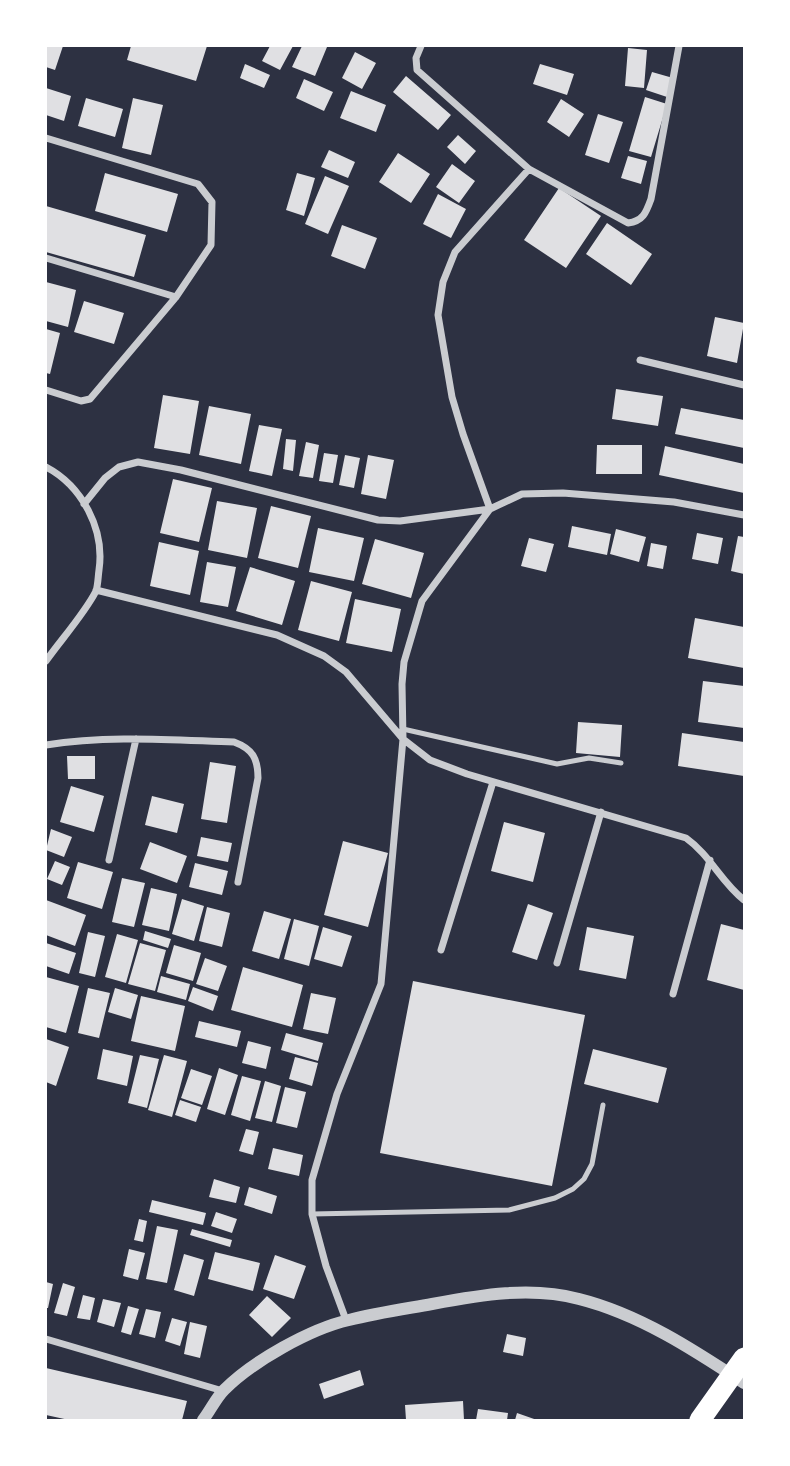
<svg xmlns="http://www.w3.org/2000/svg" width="790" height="1466" viewBox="0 0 790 1466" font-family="'Playfair Display',serif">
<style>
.building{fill:#e0e0e3}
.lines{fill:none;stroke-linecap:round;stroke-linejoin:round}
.service{stroke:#caccd0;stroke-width:5}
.minor{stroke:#caccd0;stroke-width:7}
.tertiary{stroke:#caccd0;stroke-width:12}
.motorway{stroke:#fff;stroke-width:21}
</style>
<rect width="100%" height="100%" fill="#2d3142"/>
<path class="building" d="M46,46H63L55,70L46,67Z
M131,46H207L196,81L127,60Z
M270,46H293L280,70L262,61Z
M302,46L327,47L315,76L292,67Z
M628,48L647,50L644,88L625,86Z
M355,52L376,63L362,89L342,78Z
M245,64L270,75L264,88L240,78Z
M540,64L574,74L567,95L533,84Z
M652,72L673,78L667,97L646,90Z
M406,76L451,115L438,130L393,92Z
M304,79L333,92L324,111L296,98Z
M46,88L71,96L64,121L46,115Z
M351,91L386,105L376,132L340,118Z
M645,97L667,104L651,157L629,151Z
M86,98L123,109L115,137L78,126Z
M133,98L163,105L151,155L122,148Z
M561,99L584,114L569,137L547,122Z
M598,114L623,122L609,163L585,155Z
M458,135L476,151L465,164L447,147Z
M329,150L355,162L348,178L321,167Z
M398,153L430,174L411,203L379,182Z
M628,156L647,161L641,184L621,178Z
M452,164L475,181L459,203L436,187Z
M105,173L178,194L167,232L95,211Z
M297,173L315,178L304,216L286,210Z
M325,176L349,186L328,234L305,224Z
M559,188L601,216L566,268L524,240Z
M438,194L466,209L451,238L423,224Z
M46,206L146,235L134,277L46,252Z
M607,223L652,254L631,285L586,254Z
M342,225L377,238L365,269L331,256Z
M46,282L76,290L68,327L46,321Z
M84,301L124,313L114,344L74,332Z
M715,317L744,323L737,363L707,356Z
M46,329L60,333L50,374L46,373Z
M616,389L663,396L658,426L612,419Z
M163,395L199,401L190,454L154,448Z
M209,406L251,414L241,464L199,455Z
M681,408L744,420V448L675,434Z
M259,425L282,429L272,476L249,471Z
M286,439L296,440L293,471L283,469Z
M306,442L319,445L313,478L299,476Z
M597,445H642V474H596Z
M665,446L744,464V493L659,475Z
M324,453L338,455L333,483L319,481Z
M345,455L360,458L354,488L339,485Z
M368,455L394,460L386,499L361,494Z
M173,479L212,488L199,542L160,533Z
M217,501L257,508L247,558L208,550Z
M271,506L311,516L298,568L258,558Z
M572,526L611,534L607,555L568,547Z
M318,528L364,538L354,581L309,572Z
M616,529L646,537L639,562L610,554Z
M697,533L723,538L718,564L692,559Z
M738,536L744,537V574L731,571Z
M529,538L554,544L546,572L521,566Z
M375,539L424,553L411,598L362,584Z
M159,542L199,551L190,595L150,586Z
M651,543L667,546L663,569L647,566Z
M207,562L236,567L228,607L200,602Z
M250,567L295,581L282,625L236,611Z
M311,581L352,592L339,641L298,630Z
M355,599L401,609L392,652L346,643Z
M695,618L744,627V668L688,658Z
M703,681L744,686V728L698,722Z
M578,722L622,725L620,757L576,753Z
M682,733L744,742V776L678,766Z
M67,756H95V779H68Z
M210,762L236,766L227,823L201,819Z
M71,786L104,796L94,832L60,822Z
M152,796L184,804L177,833L145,825Z
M504,822L545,833L533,882L491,871Z
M51,829L72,837L64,857L46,850Z
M201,837L232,843L228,862L197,856Z
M343,841L388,853L368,927L324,915Z
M150,842L187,856L177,883L140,869Z
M55,861L70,867L62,885L47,879Z
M78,862L113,872L102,909L67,898Z
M195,863L228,871L222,895L189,887Z
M122,878L145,883L134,927L112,922Z
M151,888L177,894L169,931L142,925Z
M182,899L204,906L194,941L172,934Z
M46,900L86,915L75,946L46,935Z
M528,904L553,913L537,960L512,952Z
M207,907L230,913L222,947L199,941Z
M264,911L291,919L279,959L252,951Z
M294,919L319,926L309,966L284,959Z
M721,924L744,930V990L707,980Z
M323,927L352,936L342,967L314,959Z
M587,927L634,936L626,979L579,970Z
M145,931L171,939L168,948L143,940Z
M88,932L105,936L95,977L79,973Z
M117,934L138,940L126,983L105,977Z
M46,943L76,953L69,974L46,966Z
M140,943L166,950L155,991L128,984Z
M174,945L201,953L193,981L166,973Z
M205,958L227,966L218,991L196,984Z
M243,967L303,985L292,1027L231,1010Z
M161,976L190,984L186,1000L157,992Z
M46,977L79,986L66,1033L46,1027Z
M413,981L585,1015L552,1186L380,1153Z
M193,987L218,996L213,1011L188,1001Z
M88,988L110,993L99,1038L78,1033Z
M115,988L138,995L131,1019L108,1012Z
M311,993L336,998L328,1034L303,1029Z
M141,996L185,1006L175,1051L131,1041Z
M199,1021L241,1031L237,1047L195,1037Z
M286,1033L323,1043L318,1061L281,1050Z
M46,1039L69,1047L56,1086L46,1082Z
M248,1041L271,1047L266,1069L242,1063Z
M103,1049L133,1056L127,1086L97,1079Z
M593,1049L667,1068L658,1103L584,1084Z
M140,1055L159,1059L147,1108L128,1103Z
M164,1055L187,1061L172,1117L148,1110Z
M295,1057L318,1063L312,1086L289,1079Z
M219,1068L238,1075L225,1115L207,1109Z
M191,1069L212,1076L202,1105L181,1098Z
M242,1076L261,1081L250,1121L231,1115Z
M265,1081L281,1086L272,1122L255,1118Z
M285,1087L306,1092L297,1128L276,1123Z
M180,1100L201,1107L196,1122L175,1115Z
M246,1129L259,1132L253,1155L239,1151Z
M273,1148L303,1155L299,1176L268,1169Z
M214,1179L240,1187L236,1203L209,1197Z
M249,1187L277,1196L272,1214L244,1205Z
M152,1200L206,1213L203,1225L149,1212Z
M216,1212L237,1219L232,1233L211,1226Z
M139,1219L147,1221L143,1242L134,1240Z
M157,1226L178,1230L167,1283L146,1279Z
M192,1229L232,1240L230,1247L190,1235Z
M129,1249L145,1253L138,1280L123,1276Z
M215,1252L260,1263L253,1291L208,1279Z
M184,1254L204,1260L194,1296L174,1290Z
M275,1255L306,1266L294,1299L263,1289Z
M46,1282L53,1284L48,1308H46Z
M63,1283L75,1287L67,1316L54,1313Z
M83,1295L95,1298L90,1320L77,1318Z
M267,1296L291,1318L272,1337L249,1315Z
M103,1299L121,1303L114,1327L97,1322Z
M128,1306L139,1309L131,1335L121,1332Z
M146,1309L161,1312L155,1338L139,1334Z
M172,1318L187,1322L180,1346L165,1341Z
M190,1322L207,1326L200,1358L184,1354Z
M507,1334L526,1338L523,1356L503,1352Z
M46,1368L187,1401L182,1420H69L46,1415Z
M360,1370L364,1385L324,1399L319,1384Z
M463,1401L464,1420H406L405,1405Z
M478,1409L508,1413L507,1420H476Z
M517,1413L537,1420H515Z"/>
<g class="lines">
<path class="service" d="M403,729L557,764L589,758L621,763
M312,1214L509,1210L555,1198L573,1189L584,1179L592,1164L603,1105"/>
<path class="minor" d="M421,46L416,58L417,70L529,169L628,223C643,221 646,213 651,199L679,46
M46,138L198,184L212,202L211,245L176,297L90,399L81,401L46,390
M46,258L176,297
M640,360L744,385
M46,467C82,486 105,529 99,570C98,577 98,585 96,591C85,613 60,641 46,661
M84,504L105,478L119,467L138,462L181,470L378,520L400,521L490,509L522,494L563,493L674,502L744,515
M96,590L277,635L324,656L346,672L403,739L430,760L467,774L686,838C710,855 721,882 744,900
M46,745C108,735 171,740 234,742C253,749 258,759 258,778L238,882
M109,860L136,739
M441,950L493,782
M557,963L601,812
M673,994L710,860
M346,1320L326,1266L312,1214V1180L337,1094L381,984L403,739L402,684L404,662L422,601L490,509L463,434L452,397L438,315L443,282L455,252L529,169
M46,1339L223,1391"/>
<path class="tertiary" d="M203,1420C210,1411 216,1398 224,1390C253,1361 310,1329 349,1320C376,1313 404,1309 432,1304C480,1295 531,1286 579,1299C639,1314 694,1350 744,1383"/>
<path class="motorway" d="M700,1420L744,1358"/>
</g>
<rect width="790" height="1466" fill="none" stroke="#ffffff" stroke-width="94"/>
</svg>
